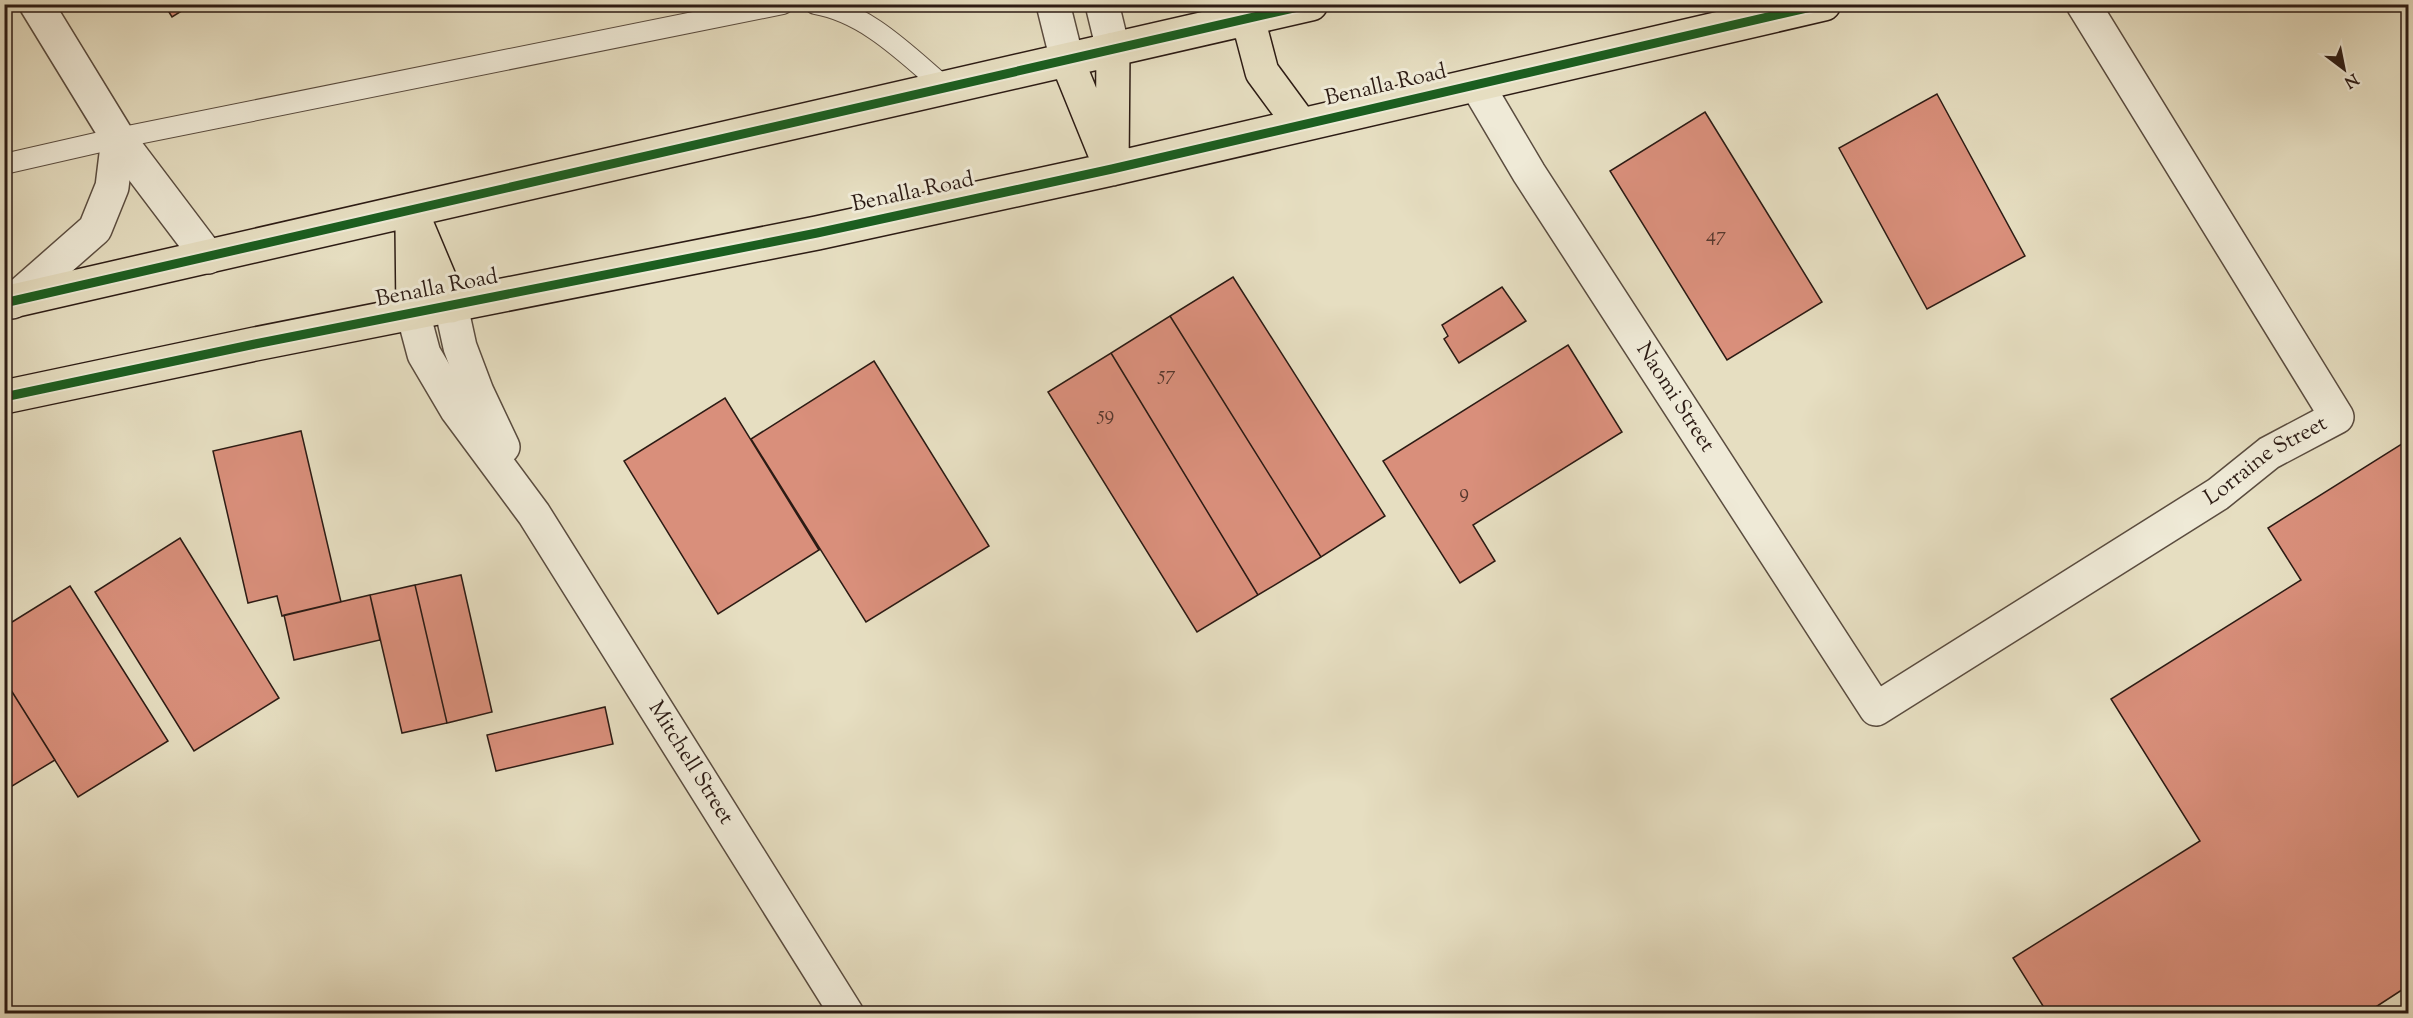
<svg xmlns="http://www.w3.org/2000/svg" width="2413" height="1018" viewBox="0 0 2413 1018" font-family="'Sorts Mill Goudy',serif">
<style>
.building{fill:#d98f7b;stroke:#2c1b14;stroke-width:1.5}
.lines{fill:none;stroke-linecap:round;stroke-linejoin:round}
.lane-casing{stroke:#5a4c3f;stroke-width:22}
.street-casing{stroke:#5a4c3f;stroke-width:36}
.highway-casing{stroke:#2c1b14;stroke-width:36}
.lane{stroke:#efead7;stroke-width:20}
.street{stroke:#efead7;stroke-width:33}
.highway{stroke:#e6dec1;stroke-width:33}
.cycleway-casing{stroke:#efead7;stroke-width:13}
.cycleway{stroke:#1b5e20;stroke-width:9}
.labels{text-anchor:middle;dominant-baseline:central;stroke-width:6;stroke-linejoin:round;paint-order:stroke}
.number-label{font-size:20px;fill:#57382e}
.street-label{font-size:22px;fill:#2c1b14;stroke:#efead7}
</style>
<rect width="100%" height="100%" fill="#e6dec1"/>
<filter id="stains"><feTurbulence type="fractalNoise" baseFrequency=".00333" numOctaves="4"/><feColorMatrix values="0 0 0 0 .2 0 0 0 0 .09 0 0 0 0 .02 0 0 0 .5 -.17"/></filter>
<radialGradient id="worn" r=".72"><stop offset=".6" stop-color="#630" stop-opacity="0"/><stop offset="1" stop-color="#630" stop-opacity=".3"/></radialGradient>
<path class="building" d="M164,4H193L172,17Z
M1937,94L2025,256L1927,309L1839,148Z
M1705,112L1822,302L1727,360L1610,171Z
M1233,277L1385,516L1321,557L1170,316Z
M1502,287L1526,321L1459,363L1444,339L1448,336L1442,325Z
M1170,316L1321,557L1258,595L1111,353Z
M1568,345L1622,432L1473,525L1495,561L1460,583L1383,461Z
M1111,353L1258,595L1197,632L1048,392Z
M874,361L989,546L866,622L751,439Z
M725,398L819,550L718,614L624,461Z
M301,431L341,602L282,616L277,596L248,603L213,451Z
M2408,440V986L2365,1014H2048L2013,958L2200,841L2111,699L2301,580L2268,528Z
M180,538L279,698L194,751L95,592Z
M461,575L492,712L447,723L415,585Z
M415,585L447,723L402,733L370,595Z
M70,586L168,741L78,797L4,679V627Z
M370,595L380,640L294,660L284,615Z
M4,679L55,760L4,791Z
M605,707L613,744L496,771L487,735Z"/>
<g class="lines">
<defs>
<path id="lane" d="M815,4C867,13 907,55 946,88
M4,164L118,138L783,4"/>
<g id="street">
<path d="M36,4L118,138L208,257"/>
<path d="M1053,4L1067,60"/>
<path d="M1102,4L1113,49"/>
<path id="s1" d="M1477,85L1529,173L1876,709L2218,494L2269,453L2337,417L2083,4"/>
<path d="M12,302L95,229L112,187L118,138"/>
<path d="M451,306L460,347L477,392L503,447"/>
<path id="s2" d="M413,313L424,354L457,410L534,514L847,1014"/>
</g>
<path id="highway" d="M1248,19L1262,72L1301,125
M1067,60L1106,156
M1112,169L1113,49
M411,211L451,306
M412,228L413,313
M4,303L1311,4
M4,397L255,344L817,233L1112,169L1824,4"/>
</defs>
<use href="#lane" class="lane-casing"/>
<use href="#street" class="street-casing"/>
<use href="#highway" class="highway-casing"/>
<use href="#lane" class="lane"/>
<use href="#street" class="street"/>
<use href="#highway" class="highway"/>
<defs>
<path id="cycleway" d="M4,303L1311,4
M4,397L255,344L817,233L1112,169L1824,4"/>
</defs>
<use href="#cycleway" class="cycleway-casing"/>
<use href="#cycleway" class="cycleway"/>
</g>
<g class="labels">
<g class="number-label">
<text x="1716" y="236">47</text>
<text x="1167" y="375">57</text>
<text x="1106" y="415">59</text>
<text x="1464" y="493">9</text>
</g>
<g class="street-label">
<text transform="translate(1386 86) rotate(-13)">Benalla Road</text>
<text transform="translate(913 193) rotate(-12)">Benalla Road</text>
<text transform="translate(437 289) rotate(-11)">Benalla Road</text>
<text stroke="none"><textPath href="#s1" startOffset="370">Naomi Street</textPath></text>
<text stroke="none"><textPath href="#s1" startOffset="1203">Lorraine Street</textPath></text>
<text stroke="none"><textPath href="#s2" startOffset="531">Mitchell Street</textPath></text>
</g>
</g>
<rect width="2413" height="1018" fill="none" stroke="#e6dec1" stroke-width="24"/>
<rect x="6" y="6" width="2401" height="1006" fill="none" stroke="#2c1b14" stroke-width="3"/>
<rect x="12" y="12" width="2389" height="994" fill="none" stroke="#2c1b14" stroke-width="1.5"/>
<g transform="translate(2344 69) rotate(148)" stroke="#efead7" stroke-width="4.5" paint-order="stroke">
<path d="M0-4.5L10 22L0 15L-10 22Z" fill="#2c1b14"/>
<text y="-9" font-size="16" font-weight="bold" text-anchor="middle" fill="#2c1b14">N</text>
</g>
<rect width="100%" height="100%" filter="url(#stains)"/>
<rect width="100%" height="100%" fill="url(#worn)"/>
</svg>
